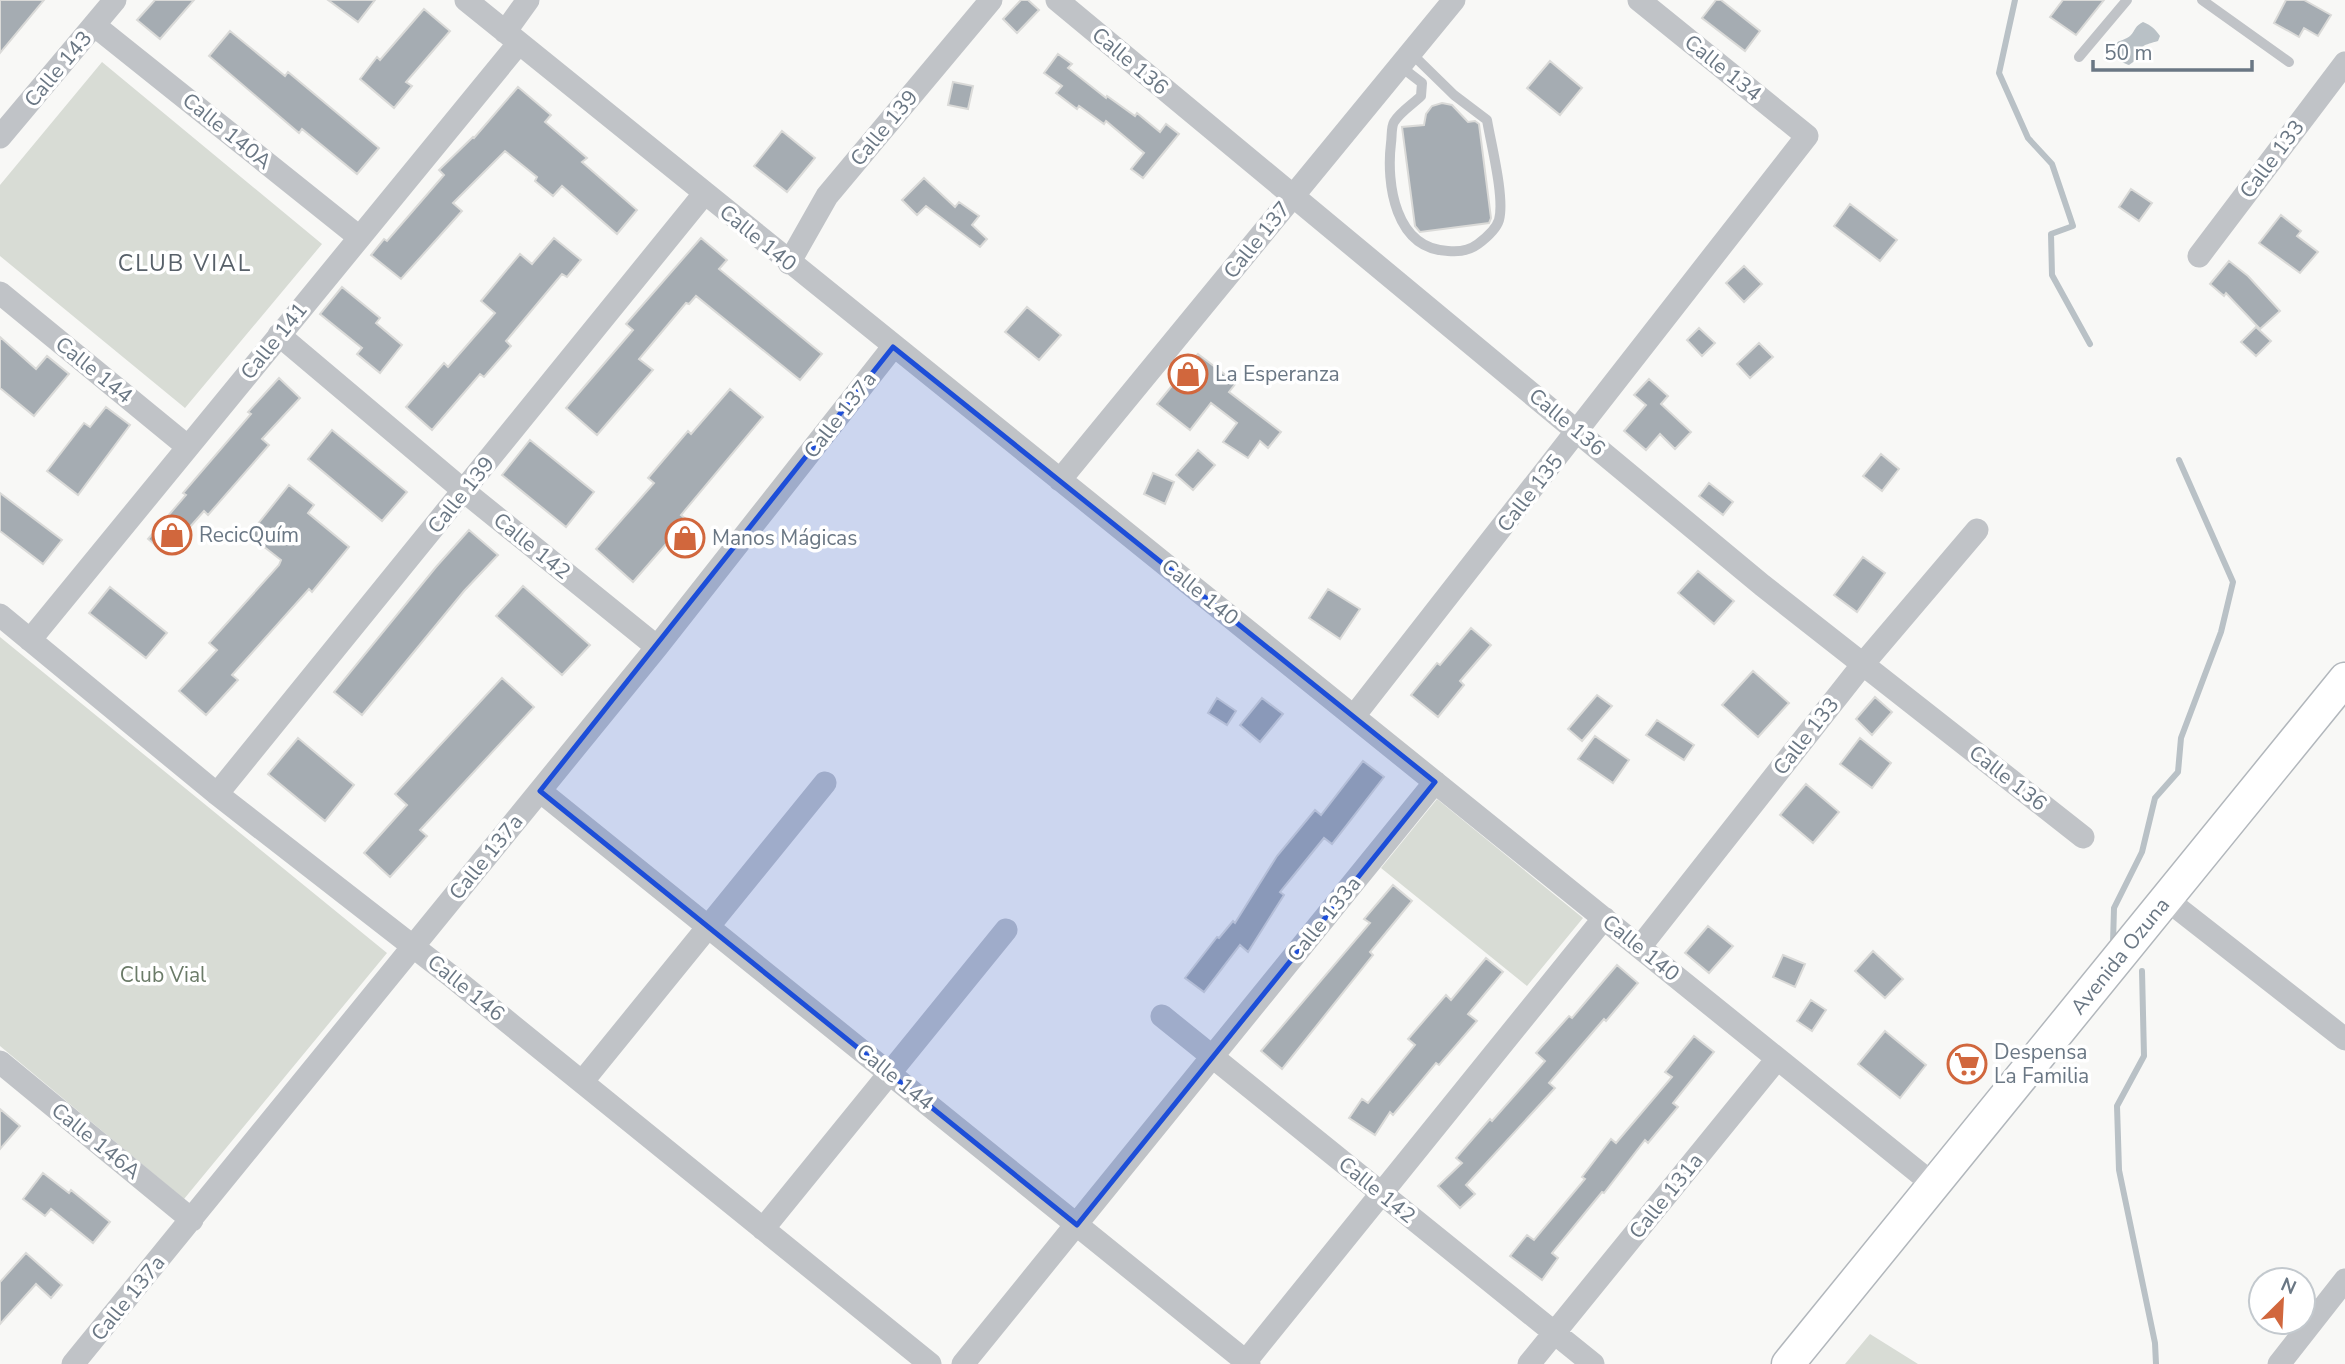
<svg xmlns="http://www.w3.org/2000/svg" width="2345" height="1364" viewBox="0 0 2345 1364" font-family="'Nunito Sans',sans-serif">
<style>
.green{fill:#d8dcd5}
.water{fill:#b9c1c6}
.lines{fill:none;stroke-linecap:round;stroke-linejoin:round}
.stream{stroke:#b9c1c6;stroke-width:6}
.building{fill:#a5acb2;stroke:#dadad8;stroke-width:2}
.secondary-casing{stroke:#b2b7bc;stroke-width:35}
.service{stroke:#c0c3c7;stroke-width:10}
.minor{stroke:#c0c3c7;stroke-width:23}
.secondary{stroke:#fff;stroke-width:32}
.marked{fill:#1d4ed8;fill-opacity:0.2;stroke:#1d4ed8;stroke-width:5;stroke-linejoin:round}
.labels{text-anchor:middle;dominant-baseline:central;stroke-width:7;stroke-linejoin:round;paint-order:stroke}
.street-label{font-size:21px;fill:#6a7784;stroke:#fff}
.poi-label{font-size:21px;fill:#6a7784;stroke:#fff;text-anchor:start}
.park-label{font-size:21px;fill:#6b7b68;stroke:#fff}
.neighbourhood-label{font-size:23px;letter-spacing:2px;fill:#576069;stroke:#fff}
</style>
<rect width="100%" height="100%" fill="#f8f8f6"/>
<path class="green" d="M102,62L322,244L185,408L0,256V185Z
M0,637L387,953L184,1199L0,1046Z
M1437,799L1583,918L1527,986L1381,868Z
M1870,1334L1918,1364H1845Z"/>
<path class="water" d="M2143,22C2151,25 2155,29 2160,36L2158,41C2145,45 2138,45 2136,60L2129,65C2121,62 2107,55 2115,44C2119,40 2126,40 2131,35C2136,29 2135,26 2143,22Z"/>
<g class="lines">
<path class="stream" d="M2015,0L1999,73L2028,138L2052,164L2073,226L2051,234L2052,275L2090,344
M2113,943L2114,908L2142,852L2155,798L2178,772L2181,738L2221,632L2233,582L2179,460
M2142,971L2144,1056L2117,1106L2119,1170L2155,1343L2156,1364"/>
</g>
<path class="building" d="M0,0H44L0,53Z
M155,0H194L160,39L137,20Z
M328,0H375L358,22Z
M1021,0H1028L1039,10L1017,33L1003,19Z
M1716,0H1721L1760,31L1745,51L1702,18Z
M2063,0H2104L2076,35L2050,17Z
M2286,0H2304L2331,15L2318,36L2304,28L2299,37L2274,23Z
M424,9L450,31L406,82L412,86L394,108L360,79L377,57L380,60Z
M230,31L285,76L288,72L379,148L357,174L302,129L299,133L209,56Z
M1058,54L1072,64L1068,68L1106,98L1107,96L1135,116L1137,113L1160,132L1166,124L1179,134L1143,178L1131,169L1144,153L1106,121L1104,124L1079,106L1077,109L1056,93L1062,86L1044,73Z
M1550,61L1582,88L1560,115L1527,88Z
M953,82L973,86L968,109L948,105Z
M518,87L551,115L545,122L587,158L582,162L637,210L617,234L562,186L553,196L535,181L537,177L505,151L453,203L462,211L401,279L371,255L384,239L387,241L444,175L439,170L473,137L474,138Z
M1442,103L1452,105L1468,122L1475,121L1479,124L1491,218L1489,223L1420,232L1415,226L1402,127L1424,125L1426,114L1432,106Z
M782,131L815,158L787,192L754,166Z
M924,178L955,207L959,202L979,216L972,225L987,239L980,247L926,206L917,215L902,200Z
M2131,189L2152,203L2139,221L2119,207Z
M1850,204L1897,240L1880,261L1834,226Z
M2281,215L2301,231L2297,236L2318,252L2300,273L2259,243Z
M554,238L581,260L567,277L562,274L506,341L511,346L484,377L480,374L432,430L406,407L444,363L448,367L495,313L481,301L520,254L532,264Z
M701,238L727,260L719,269L822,354L800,380L696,296L689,304L686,303L639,359L653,370L597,435L566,408L633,330L626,324Z
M2229,261L2248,276L2280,311L2260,329L2226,293L2224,296L2210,284Z
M1744,266L1762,284L1744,302L1726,283Z
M342,287L380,318L376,323L402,345L380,373L357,354L362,348L320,314Z
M1027,307L1061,335L1039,360L1005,332Z
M2256,327L2271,341L2256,356L2241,342Z
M1699,328L1715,343L1702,356L1687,340Z
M0,337L36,369L47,356L69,374L34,416L0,388Z
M1759,343L1773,357L1750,378L1737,364Z
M1198,354L1236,383L1229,392L1281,432L1268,448L1260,441L1248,458L1223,442L1237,423L1211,403L1190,430L1157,404Z
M279,378L300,398L262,439L269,445L208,515L204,511L166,554L148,539L186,495L183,493L251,414L248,412Z
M1649,379L1668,396L1661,404L1691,432L1675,449L1660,434L1646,450L1624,431L1646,405L1634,395Z
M730,389L763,417L681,515L687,520L633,582L596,549L654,483L648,478L688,431L691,434Z
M106,407L130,425L78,495L47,471L84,423L90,427Z
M332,430L407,492L382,521L308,459Z
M530,440L594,492L566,527L502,475Z
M1198,450L1215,465L1193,490L1176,475Z
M1881,454L1899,469L1882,491L1863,476Z
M1153,473L1174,482L1165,504L1144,494Z
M1709,483L1733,502L1723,515L1699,496Z
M289,485L314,505L308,513L349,547L312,592L309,589L232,675L238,680L206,715L179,691L217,650L209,643L279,565L281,560L249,535Z
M0,493L62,540L43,564L0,531Z
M469,530L498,555L464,591L362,715L334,692L436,567Z
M1863,557L1885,573L1857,612L1834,595Z
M1698,571L1734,601L1714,624L1678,593Z
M523,586L590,645L562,675L496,616Z
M110,587L167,633L146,658L89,613Z
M1328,589L1360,609L1340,639L1309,618Z
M1471,628L1491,645L1460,681L1464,685L1438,717L1411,695L1437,663L1440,665Z
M1753,671L1789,703L1758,737L1722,705Z
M502,678L534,707L420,830L427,836L390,877L364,853L407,805L395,794Z
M1597,695L1612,706L1582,741L1568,729Z
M1875,697L1892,712L1872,735L1856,719Z
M1217,698L1236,711L1227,725L1208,713Z
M1262,698L1283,714L1260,742L1240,725Z
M1657,720L1694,745L1684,760L1646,735Z
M1595,736L1629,760L1613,783L1578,759Z
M298,738L354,785L325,821L268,774Z
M1860,738L1891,763L1872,788L1840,764Z
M1363,761L1384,777L1332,844L1324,838L1280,892L1284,895L1248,952L1240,945L1204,992L1185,978L1217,937L1219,938L1233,921L1235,923L1277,856L1315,810L1321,815Z
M1806,784L1839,812L1813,843L1780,815Z
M1393,885L1412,901L1370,952L1373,955L1282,1069L1261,1051L1370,923L1364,919Z
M1708,926L1733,946L1709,973L1685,953Z
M1873,951L1903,979L1885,998L1855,971Z
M1783,955L1805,964L1795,987L1773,977Z
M1486,958L1503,972L1468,1014L1477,1021L1439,1065L1436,1063L1393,1115L1390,1112L1375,1135L1349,1118L1362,1099L1368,1103L1415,1045L1408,1039L1446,995L1451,1000Z
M1617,965L1638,983L1606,1021L1604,1019L1549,1083L1555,1088L1466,1185L1475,1194L1460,1208L1438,1186L1462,1163L1456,1158L1490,1119L1492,1121L1545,1061L1536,1053L1569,1016L1572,1018Z
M1811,1000L1826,1010L1812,1031L1797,1021Z
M1885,1031L1926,1065L1900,1098L1858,1064Z
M1694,1036L1714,1052L1673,1103L1678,1107L1648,1143L1645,1140L1604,1193L1602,1192L1552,1253L1558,1258L1542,1280L1510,1256L1527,1235L1534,1240L1585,1179L1582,1177L1611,1139L1616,1143L1672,1077L1665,1072Z
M0,1109L20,1126L0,1149Z
M43,1173L69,1193L71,1190L110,1222L93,1243L51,1209L45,1216L23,1199Z
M26,1253L62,1285L51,1298L36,1284L0,1324V1282Z"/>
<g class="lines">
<defs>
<path id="secondary" d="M1788,1364L2345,679"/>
</defs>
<use href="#secondary" class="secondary-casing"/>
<path class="service" d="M2202,0L2289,62
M2079,57L2127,0
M1400,66L1422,83L1421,96C1413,104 1400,112 1394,122C1391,127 1392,137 1391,143C1386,184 1395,249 1448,251C1458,252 1470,250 1478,244C1486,238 1496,230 1499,220C1505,198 1491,144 1487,120L1454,95L1411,53"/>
<path class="minor" d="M466,0C954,397 1445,790 1934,1185
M1057,0L1762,585L2083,837
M94,25L359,237
M505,32L528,0
M0,137L115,0
M2199,256L2345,63
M789,263L827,196L991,0
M0,293L188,447
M279,335L464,491L657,647
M1060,480L1454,0
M0,615L217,794L451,976L930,1364
M30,640L519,43
M1354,716L1807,136L1639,0
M540,791L1249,1364
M217,794L704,194
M2166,899L2345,1039
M1640,947L1863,664L1977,530
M1162,1016L1593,1364
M0,1062L192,1220
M582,1082L825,783
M763,1229L1006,930
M1246,1361L1604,918
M73,1364L657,647L893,347
M963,1364L1435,782
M1529,1364L1777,1059
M2279,1364L2345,1280"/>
<use href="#secondary" class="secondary"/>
</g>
<path class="marked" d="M893,347L1435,782L1077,1225L540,791Z"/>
<defs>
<symbol id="shop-ring" viewBox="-11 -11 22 22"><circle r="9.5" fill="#fff" stroke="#d1673d" stroke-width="1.5"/><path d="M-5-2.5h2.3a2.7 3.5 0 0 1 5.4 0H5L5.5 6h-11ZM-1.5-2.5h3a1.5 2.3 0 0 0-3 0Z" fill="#d1673d"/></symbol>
<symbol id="supermarket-ring" viewBox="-11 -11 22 22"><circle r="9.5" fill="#fff" stroke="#d1673d" stroke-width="1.5"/><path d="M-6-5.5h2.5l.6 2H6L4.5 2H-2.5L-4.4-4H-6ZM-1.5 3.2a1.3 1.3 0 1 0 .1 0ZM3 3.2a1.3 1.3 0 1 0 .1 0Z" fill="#d1673d"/></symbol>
</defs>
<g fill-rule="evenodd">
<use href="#shop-ring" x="1166" y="352" width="44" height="44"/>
<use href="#shop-ring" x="150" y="513" width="44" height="44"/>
<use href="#shop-ring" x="663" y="516" width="44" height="44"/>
<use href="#supermarket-ring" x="1945" y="1042" width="44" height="44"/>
</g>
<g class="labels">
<g class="street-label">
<text transform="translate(1130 61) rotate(40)">Calle 136</text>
<text transform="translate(1723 68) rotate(39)">Calle 134</text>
<text transform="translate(58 69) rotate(-50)">Calle 143</text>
<text transform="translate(884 128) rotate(-50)">Calle 139</text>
<text transform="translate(227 131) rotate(39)">Calle 140A</text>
<text transform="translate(2272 159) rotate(-53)">Calle 133</text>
<text transform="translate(758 238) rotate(39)">Calle 140</text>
<text transform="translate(1257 240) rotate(-51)">Calle 137</text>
<text transform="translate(274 341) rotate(-51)">Calle 141</text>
<text transform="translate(94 370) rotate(39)">Calle 144</text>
<text transform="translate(840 415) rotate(-52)">Calle 137a</text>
<text transform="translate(1567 422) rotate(40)">Calle 136</text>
<text transform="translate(1530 493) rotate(-52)">Calle 135</text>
<text transform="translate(461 495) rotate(-51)">Calle 139</text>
<text transform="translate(532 546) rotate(39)">Calle 142</text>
<text transform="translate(1200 592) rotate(39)">Calle 140</text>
<text transform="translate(1806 736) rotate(-52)">Calle 133</text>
<text transform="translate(2008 778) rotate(38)">Calle 136</text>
<text transform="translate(486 857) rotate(-51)">Calle 137a</text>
<text transform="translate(1324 919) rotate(-51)">Calle 133a</text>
<text transform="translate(1641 948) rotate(39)">Calle 140</text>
<text transform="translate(2120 956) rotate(-51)">Avenida Ozuna</text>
<text transform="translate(466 988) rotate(39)">Calle 146</text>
<text transform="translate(895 1077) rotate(39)">Calle 144</text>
<text transform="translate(96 1141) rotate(39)">Calle 146A</text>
<text transform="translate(1377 1190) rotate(39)">Calle 142</text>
<text transform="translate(1666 1196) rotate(-51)">Calle 131a</text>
<text transform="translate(128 1298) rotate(-51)">Calle 137a</text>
</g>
<g class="poi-label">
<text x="1215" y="374">La Esperanza</text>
<text x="199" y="535">RecicQuím</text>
<text x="712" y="538">Manos Mágicas</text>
<text x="1994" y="1052">Despensa<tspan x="1994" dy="24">La Familia</tspan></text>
</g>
<g class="park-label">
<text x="163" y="975">Club Vial</text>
</g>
<g class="neighbourhood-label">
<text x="185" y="263">CLUB VIAL</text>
</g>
</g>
<g transform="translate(2282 1301) rotate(24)"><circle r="33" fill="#ffffff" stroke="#c3c9ce" stroke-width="2"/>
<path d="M0-5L12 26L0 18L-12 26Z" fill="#d1673d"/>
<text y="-10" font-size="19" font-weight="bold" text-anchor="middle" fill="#6a7784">N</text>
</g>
<path d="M2093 60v10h159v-10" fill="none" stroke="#6a7784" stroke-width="3.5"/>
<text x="2104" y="60" font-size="21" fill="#6a7784" stroke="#ffffff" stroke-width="5" paint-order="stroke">50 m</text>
</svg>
